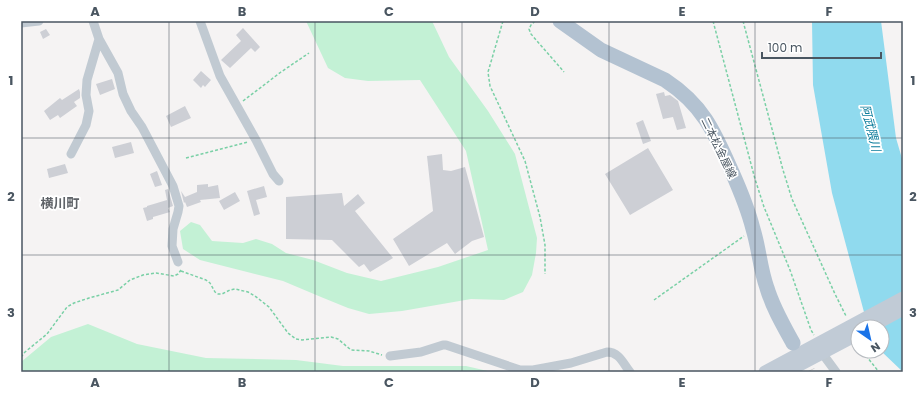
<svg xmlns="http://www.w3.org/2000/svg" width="924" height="393" viewBox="0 0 924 393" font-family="Poppins,'Noto Sans JP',sans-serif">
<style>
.green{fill:#c3f1d5}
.water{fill:#90daee}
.building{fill:#cdcfd5}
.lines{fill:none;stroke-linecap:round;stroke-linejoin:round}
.primary-tunnel{stroke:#caccce;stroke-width:15;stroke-dasharray:15 8;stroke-linecap:butt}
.path{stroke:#7ad0a6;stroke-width:1.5;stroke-dasharray:3 2;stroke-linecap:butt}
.street{stroke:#c1cad2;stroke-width:9}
.secondary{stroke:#c1cbd6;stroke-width:13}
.primary{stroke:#b3c2d1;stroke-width:15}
.grid{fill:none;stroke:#4a5661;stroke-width:1;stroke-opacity:0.55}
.labels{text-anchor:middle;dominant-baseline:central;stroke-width:3.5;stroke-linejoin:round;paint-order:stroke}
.street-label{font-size:11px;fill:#4a5661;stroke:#fff}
.water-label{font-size:12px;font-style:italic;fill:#0c7c9b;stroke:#fff}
.quarter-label{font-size:13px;font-weight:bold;fill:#5f6368;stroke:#fff}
.neatline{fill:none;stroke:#4a5661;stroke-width:1.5}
.grid-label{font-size:13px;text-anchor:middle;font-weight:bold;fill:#4a5661}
</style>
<rect width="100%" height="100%" fill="#f5f3f3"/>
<path class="green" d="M306,21H432L449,57L488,111L515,154L537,238L536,253L532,275L523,292L504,300L471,299L402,311L369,314L348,308L321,297L283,281L200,260L183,249L180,231L191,222L200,225L212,241L243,243L256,239L272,244L286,253L313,260L347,273L381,281L438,267L488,250L466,151L420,80L368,81L345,78L328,68Z
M88,324L137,344L206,358L296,360L343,366H466L492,372H21V362L51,337Z"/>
<path class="water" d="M812,21H881L896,138L903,162V372L881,351H882V327H868L832,193L813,85Z"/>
<path class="building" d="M243,28L260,47L255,52L251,48L230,68L221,60L241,41L236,35Z
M46,29L50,35L43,39L40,32Z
M201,71L211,80L205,87L203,85L201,88L193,80Z
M112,79L115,89L100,95L96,84Z
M79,89L80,92V98L74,102L77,106L60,118L58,115L50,120L44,111L60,98L62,100Z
M664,92L665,96L670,95L678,101L686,128L677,130L673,117L663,119L656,94Z
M185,106L191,118L171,127L166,116Z
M643,120L651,141L643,144L636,123Z
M131,142L134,153L115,158L112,147Z
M648,148L673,190L630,215L605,174Z
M442,154L443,170L451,171L465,167L484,237L472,241L455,254L447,243L409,266L393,239L433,211L427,156Z
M65,164L68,173L49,178L47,169Z
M157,171L162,185L155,187L150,174Z
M208,184V187L218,185L220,198L200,200L201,202L187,207L185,202L184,203L181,191L185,197L197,192V185Z
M264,186L267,197L256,200L260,214L254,216L247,191Z
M168,189L173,206L168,208L170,212L153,217V219L147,221L143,208L147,207V206L167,200L165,190Z
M235,192L240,201L224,210L219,201Z
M342,193L344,206L358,194L365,203L355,211L393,258L370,272L364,264L359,267L332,240L286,239V197Z"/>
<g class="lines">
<path class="primary-tunnel" d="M797,351L808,372"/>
<path class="path" d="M503,21L488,72L490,86L525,161L540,217L545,245V274
M535,21L531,25L529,29L531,34L564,72
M713,21L755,179L764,207L790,270L811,330L814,335
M743,21L783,170L792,199L835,294L846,316
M243,101L281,72L309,53
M186,158L248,142
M181,271L206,280L210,283L215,292L218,294H222L230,290L235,289L248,292L255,296L269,307L288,333L296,339L302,340L331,337L338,339L351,350L369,351L382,355
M654,300L744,236
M864,351L867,357L879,372
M21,357L25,352L47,334L67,307L74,303L89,298L118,290L130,280L143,275L156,273L174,276L178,274L181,270"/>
<path class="street" d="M93,21L99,39L118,73L123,94L131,111L142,127L173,186L179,206L178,212L173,229L172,246L178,262
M200,21L220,76L256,140L273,174L279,181
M21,23L39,21
M71,154L86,125L89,111L86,95L87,80L99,39
M822,353L836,372
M390,356L421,352L443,345H446L520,370H533L571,363L607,352C619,352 623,363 630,372"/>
<path class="secondary" d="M870,327L903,309
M765,372L903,298
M786,372L858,334"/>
<path class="primary" d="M560,21L601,50L665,80C703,105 714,131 732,172C740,190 748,209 753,229C759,248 760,269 767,288C773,308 783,325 793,343"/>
</g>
<path class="grid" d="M169,21V372M315,21V372M462,21V372M609,21V372M755,21V372M21,138H903M21,255H903"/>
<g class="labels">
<g class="street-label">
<text transform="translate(719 148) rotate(64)">二本松金屋線</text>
</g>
<g class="water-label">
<text transform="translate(871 128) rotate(76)">阿武隈川</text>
</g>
<g class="quarter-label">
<text x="60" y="203">横川町</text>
</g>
</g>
<rect width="924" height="393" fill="none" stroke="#ffffff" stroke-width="44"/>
<g transform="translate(870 339) rotate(146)"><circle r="19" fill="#ffffff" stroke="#b7bbc0"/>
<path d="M0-3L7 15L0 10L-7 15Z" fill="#1a73e8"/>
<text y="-6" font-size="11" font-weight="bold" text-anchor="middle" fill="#4a5661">N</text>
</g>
<path d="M762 52v6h119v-6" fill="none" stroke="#4a5661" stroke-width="2"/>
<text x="768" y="52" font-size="12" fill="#4a5661" stroke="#ffffff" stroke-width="3" paint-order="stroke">100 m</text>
<rect x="22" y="22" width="880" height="349" class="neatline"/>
<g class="grid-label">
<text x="95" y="16">A</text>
<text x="242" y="16">B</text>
<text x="389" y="16">C</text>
<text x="535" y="16">D</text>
<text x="682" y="16">E</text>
<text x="829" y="16">F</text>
<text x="11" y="85">1</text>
<text x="913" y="85">1</text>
<text x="11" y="201">2</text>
<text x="913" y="201">2</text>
<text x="11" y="317">3</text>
<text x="913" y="317">3</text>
<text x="95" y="387">A</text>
<text x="242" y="387">B</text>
<text x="389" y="387">C</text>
<text x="535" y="387">D</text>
<text x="682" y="387">E</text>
<text x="829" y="387">F</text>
</g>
</svg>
